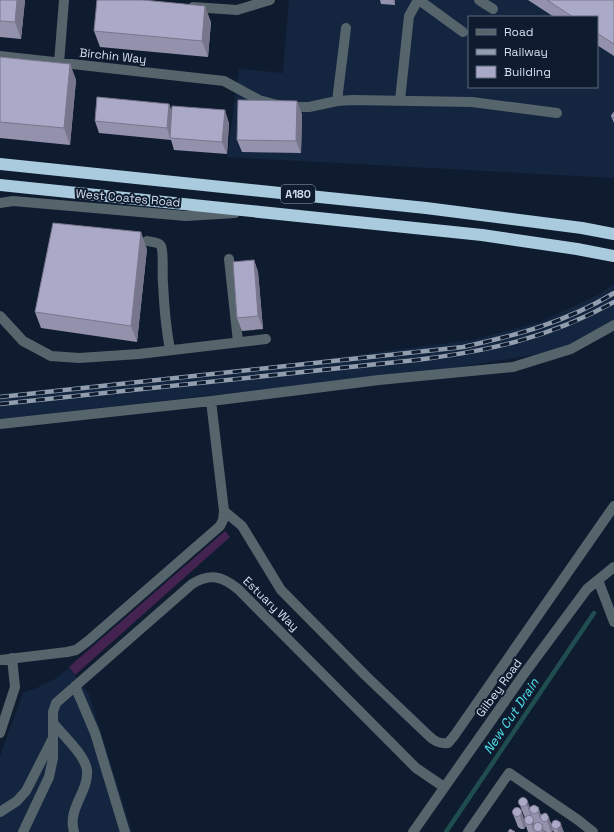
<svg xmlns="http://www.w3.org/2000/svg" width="614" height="832" viewBox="0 0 614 832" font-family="'Space Grotesk',sans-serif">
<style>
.built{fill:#14253f;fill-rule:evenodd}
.grass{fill:#452350}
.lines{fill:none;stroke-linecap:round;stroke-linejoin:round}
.stream{stroke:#204d50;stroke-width:4.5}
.minor{stroke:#56646b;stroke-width:10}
.highway{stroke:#a9cbdd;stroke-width:12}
.rail-casing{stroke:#929dad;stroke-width:4.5}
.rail{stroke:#0f1c30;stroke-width:3;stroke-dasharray:9;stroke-linecap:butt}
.wall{fill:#9391ac}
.shaded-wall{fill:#78768c}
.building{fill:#aba9c8;stroke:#78768c}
.labels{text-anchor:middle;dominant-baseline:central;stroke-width:4;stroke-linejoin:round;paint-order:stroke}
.shield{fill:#0f1c30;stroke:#9aa4b4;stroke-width:1}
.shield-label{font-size:11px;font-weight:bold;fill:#d6dfed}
.street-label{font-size:12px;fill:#d6dfed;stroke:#0f1c30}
.water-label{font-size:13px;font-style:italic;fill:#4ee2eb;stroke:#0f1c30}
</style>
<rect width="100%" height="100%" fill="#0f1c30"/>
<path class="built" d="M289,0H614V178L227,157L239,69L283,73ZM469,17H597V87H469Z
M614,284V322L561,348L540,354L445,369L0,419V394L294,363L473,340L540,322L600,294Z
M69,668L89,694L132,832H0V756L23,693L39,687L55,679Z"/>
<path class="grass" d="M225,531L230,537L75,675L69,667Z"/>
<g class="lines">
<path class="stream" d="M446,832L594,613"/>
<path class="minor" d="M419,0L463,32
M479,0L493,9
M193,7L237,10L270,0
M0,56L224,81L259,100L285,107H309L337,101L353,100L412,101L472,102L557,113
M59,63L64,0
M400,100L409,16L418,0
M337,101L346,28
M0,203L13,201L186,216L235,213
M147,241C151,242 159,242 161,246C164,251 162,275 163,283C164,306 166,328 170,350
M229,259L238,342
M0,316L23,341L51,356L79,358L139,354L266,339
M211,401L379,380L513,367L571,349L614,325
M0,424L211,401L224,511L223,520L220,526L88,641L76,650L67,652L0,660
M224,511L242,526L281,590L366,676L429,736C435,742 440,744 448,743L454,736L614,506
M598,580L614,622
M75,686L95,733L125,832
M53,723C62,734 85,755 87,770C89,792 67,808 74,832
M0,733L15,687L12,658
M53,738V712L56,703L192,584C210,573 222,576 238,589L416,768L444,787
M0,812L17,801L26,791L53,738V758L49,777L23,832
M413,832L524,674L587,589L614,567
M468,832L509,773L578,820L593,832"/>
<path class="highway" d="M0,164L426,208L582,228L614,234
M0,185L482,235L577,249L614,256"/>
<defs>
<path id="rail" d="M0,397L463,347C518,335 566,322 614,293
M0,404L416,360C489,351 549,338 614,302"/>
</defs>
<use href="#rail" class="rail-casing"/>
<use href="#rail" class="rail"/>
</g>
<path class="wall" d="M0,0H25L21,39L0,37Z
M380,0H395V5L381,4Z
M528,0H614V56L597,45V17H554Z
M211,22L208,57L100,47L94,31Z
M0,57L70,64L76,80L70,145L0,138Z
M169,104L172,112L229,123L227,154L174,150L171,140L99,133L95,121Z
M614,112V123L611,116Z
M302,114L301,153L242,152L237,140Z
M147,249L137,342L41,328L35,312Z
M254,260L258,272L263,329L242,331L237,318Z
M520,798L530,808L538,807L541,815L552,825L564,832H554L553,830L552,832H546L544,830L542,824V825L545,832H528L526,826L524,829H521L518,827L513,814L521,810L524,819L525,818L519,803Z"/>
<path class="shaded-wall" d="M17,0H25L21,39L15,22Z
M393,0H395V5Z
M205,6L211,22L208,57L202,41Z
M70,64L76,80L70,145L64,128Z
M297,101L302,114L301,153L296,141Z
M169,104L173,117L170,138L167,128Z
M225,110L229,123L227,154L222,142Z
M141,232L147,249L137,342L131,326Z
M254,260L258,272L263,329L258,316Z
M528,802L531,811L529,810L532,816L531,817L527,805Z
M538,807L543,822V820L540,818L542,825L538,812Z
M521,810L526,825L524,820L526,826L524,829L520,816Z
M549,818L554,830L551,825L553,830L552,832H551L547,821Z
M533,820L538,832L533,828L535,832H534L531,824Z
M560,822L564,832H558L557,829Z
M542,826L545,832H542L541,830Z"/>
<path class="building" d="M0,0H17L15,22L0,21Z
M97,0H143L205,6L202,41L94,31Z
M547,0H614V44L597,33V17H573Z
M0,57L70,64L64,128L0,122Z
M97,97L169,104L167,128L95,121Z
M238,100L297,101L296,141L237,140Z
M172,106L225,110L222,142L170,138Z
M614,112V118L611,116Z
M53,223L141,232L131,326L35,312Z
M254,260L258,316L237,318L233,262Z
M518.5 802a4.5 4.5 0 1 1 9 0a4.5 4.5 0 1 1-9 0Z
M534,805L538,807L539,810L538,812L534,814L529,810L530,807Z
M512.5 812a4.5 4.5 0 1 1 9 0a4.5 4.5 0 1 1-9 0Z
M545,813L547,814L549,818L547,821L544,822L540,818L541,815Z
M524.5 820a4.5 4.5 0 1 1 9 0a4.5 4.5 0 1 1-9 0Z
M556,820L560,822L561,825L557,829L553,828L551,825L553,821Z
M533.5 827a4.5 4.5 0 1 1 9 0a4.5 4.5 0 1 1-9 0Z
M510,829L515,832H508Z"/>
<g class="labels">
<rect class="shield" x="281" y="185" width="34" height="18" rx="3"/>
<g class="shield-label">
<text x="298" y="194">A180</text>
</g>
<g class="street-label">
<text transform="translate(113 56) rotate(6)">Birchin Way</text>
<text transform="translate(128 198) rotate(5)">West Coates Road</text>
<text transform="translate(271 604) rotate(44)">Estuary Way</text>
<text transform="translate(499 688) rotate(-54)">Gilbey Road</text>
</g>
<g class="water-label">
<text transform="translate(511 716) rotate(-56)">New Cut Drain</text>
</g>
</g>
<rect x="468" y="16" width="130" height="72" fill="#0f1c30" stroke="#5f6a7c"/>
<rect x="476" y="29" width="20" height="6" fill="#56646b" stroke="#5f6a7c"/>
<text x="504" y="36" font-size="12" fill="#d6dfed">Road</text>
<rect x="476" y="49" width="20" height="6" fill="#929dad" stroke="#5f6a7c"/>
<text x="504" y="56" font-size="12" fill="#d6dfed">Railway</text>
<rect x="476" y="66" width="20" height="12" fill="#aba9c8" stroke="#5f6a7c"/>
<text x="504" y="76" font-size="12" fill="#d6dfed">Building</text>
</svg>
